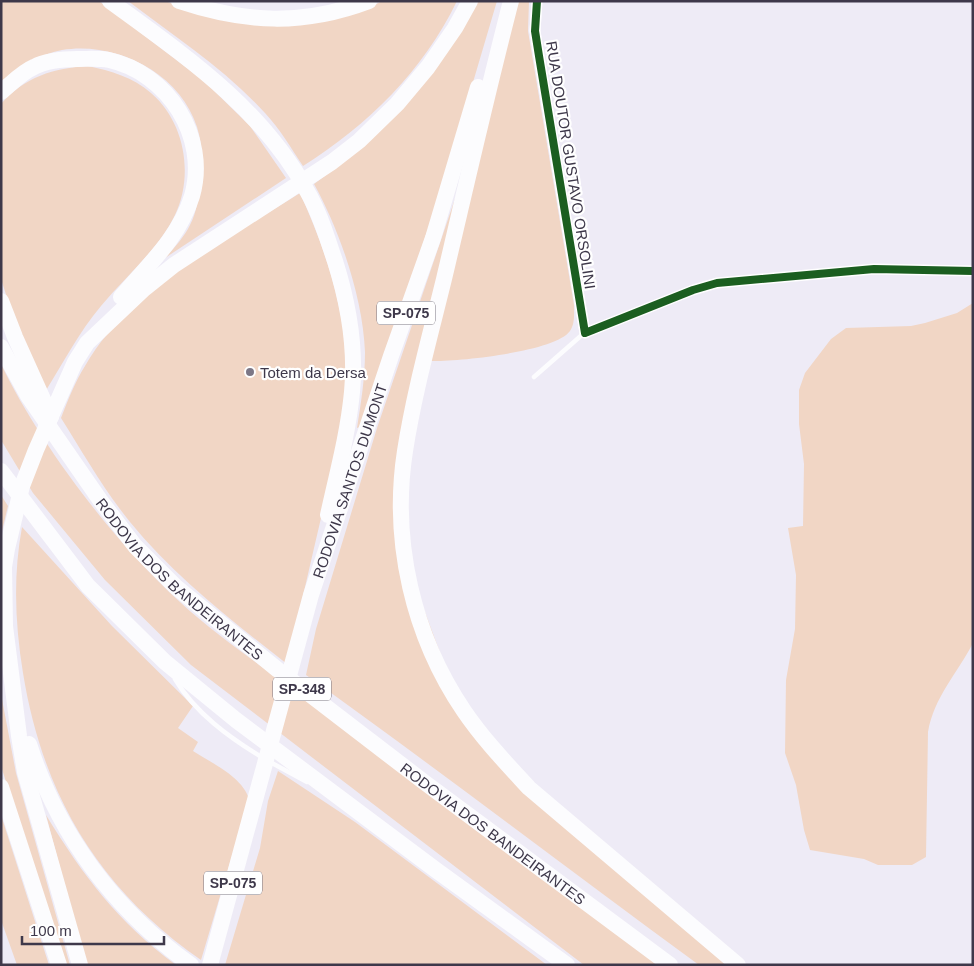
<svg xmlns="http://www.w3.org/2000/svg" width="974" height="966" viewBox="0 0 974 966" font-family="Helvetica,sans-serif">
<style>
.green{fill:#f1d6c5}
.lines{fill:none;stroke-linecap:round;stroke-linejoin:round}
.service{stroke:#fcfcfe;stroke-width:4.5}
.minor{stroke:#fcfcfe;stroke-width:9}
.tertiary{stroke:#fcfcfe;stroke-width:11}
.motorway{stroke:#fcfcfe;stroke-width:16}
.cycleway-casing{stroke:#fff;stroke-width:11}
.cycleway{stroke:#1b5e20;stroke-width:8}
.poi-dot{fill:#7c7786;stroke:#fff;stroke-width:2}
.labels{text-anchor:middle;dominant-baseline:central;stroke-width:4.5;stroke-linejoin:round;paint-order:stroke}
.shield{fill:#fff;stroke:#787480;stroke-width:1}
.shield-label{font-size:14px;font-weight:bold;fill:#3e384a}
.street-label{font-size:15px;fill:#3e384a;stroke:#fff}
.poi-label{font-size:15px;fill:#3e384a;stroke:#fff;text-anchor:start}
</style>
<rect width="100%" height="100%" fill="#eeebf6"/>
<path class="green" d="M1,1H99L204,81L250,126L286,178L165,258C175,247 184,237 190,225C197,212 198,198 200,184C202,165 203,146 197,127C180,73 116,41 62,50C39,54 20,69 1,81Z
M128,1H165L202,14L369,8L382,1H457C423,71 368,125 303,166C291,148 280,129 265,113C225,69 175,37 128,1Z
M477,1H497L440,194L360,427L357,428C361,403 365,378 365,352C363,298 340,231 314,184C382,136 439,75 477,1Z
M516,1H529L528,31L574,305C574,314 575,324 570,331C555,352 456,362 430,361Z
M88,66C111,71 133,77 151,93C185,122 194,175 175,215C158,250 126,276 101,306C79,332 63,363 45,392L12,313L1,279V104C24,77 54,68 88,66Z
M459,187L396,534L468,728L727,965H699C567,869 438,769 306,675L316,629L377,428Z
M300,193C323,244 339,291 346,348C351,398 336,453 325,501C312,556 300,610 287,664C232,621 175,577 130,522C104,490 83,453 61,418C68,400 75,382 85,366C129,289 227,239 300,193Z
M973,303V643C957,674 934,697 928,732L926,857L912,865H878L864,859L810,850L804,830L796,785L785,753L786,680L795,629L796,575L788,528L803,526L804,464L799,424V390L805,373L831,339L846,328L911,326L925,323L957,313Z
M1,364C40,445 114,542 180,602C221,640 269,670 312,704C426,795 543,879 660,965H584L191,665L105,580L33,493L1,440Z
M1,495L8,506L1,535Z
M22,527L112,626L193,706L178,728L198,742L193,751C211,763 242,776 249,799L201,960C99,889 43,796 23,673C15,624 13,576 22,527Z
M1,694L16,773L70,965H65L59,949L1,766Z
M278,771L355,822L547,965H225L260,848L268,801Z
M1,815L49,965H17L1,920Z
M46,815C84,877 117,921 176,965H86Z"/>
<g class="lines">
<path class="service" d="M534,377L583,334
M175,679C195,713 230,738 263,758
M270,762L307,782"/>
<path class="minor" d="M585,333L693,290L717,283L874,269L973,271"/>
<path class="tertiary" d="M537,1L535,31L539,56L585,333"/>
<g class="motorway">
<path d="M110,1C185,56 261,107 307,191C320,213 327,238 335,261C348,302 356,349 352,392C348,434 337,474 328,515"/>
<path d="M179,1C245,23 303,26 369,1"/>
<path d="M511,1C487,93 466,186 444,279C430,336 414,393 405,451C391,541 413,636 464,711C483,739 506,763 529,788L738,965"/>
<path d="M1,92C11,84 22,72 34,67C47,60 64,59 78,59C88,59 99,58 109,60C168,73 209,137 192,196C179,238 148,265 121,297"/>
<path d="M1,301L15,337L51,417"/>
<path id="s1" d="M1,347L28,396L100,500L135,546L176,587L278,670L424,782L670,965"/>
<path d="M1,471L88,586L165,662L236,720L436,870L567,965"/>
<path d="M29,744C58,834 114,910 191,965"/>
<path d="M1,787L59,965"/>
<path d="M80,965L25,772L19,736L5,626L4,567L7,549L22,486L36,450L75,362L87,343L144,289L174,265L332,162L359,141L397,104L428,67L455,28L470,1"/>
<path id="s2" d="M210,965L311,595L391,356L433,238L478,87"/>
</g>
<defs>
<path id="cycleway" d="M537,1L535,31L539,56L585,333L693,290L717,283L874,269L973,271"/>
</defs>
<use href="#cycleway" class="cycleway-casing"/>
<use href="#cycleway" class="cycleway"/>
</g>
<circle class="poi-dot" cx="250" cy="372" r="5"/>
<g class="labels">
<g class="shield">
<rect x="377" y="301.5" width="58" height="23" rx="4"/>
<rect x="273" y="677.5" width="58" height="23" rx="4"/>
<rect x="204" y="871.5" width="58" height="23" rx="4"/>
</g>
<g class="shield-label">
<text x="406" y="313">SP-075</text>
<text x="302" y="689">SP-348</text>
<text x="233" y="883">SP-075</text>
</g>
<g class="street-label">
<text transform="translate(571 165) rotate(81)">RUA DOUTOR GUSTAVO ORSOLINI</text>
<text stroke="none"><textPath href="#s2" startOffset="504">RODOVIA SANTOS DUMONT</textPath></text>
<text stroke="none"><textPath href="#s1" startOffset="295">RODOVIA DOS BANDEIRANTES</textPath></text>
<text stroke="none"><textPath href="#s1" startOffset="700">RODOVIA DOS BANDEIRANTES</textPath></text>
</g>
<g class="poi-label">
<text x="260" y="372">Totem da Dersa</text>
</g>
</g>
<rect width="974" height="966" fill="none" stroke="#3e384a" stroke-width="5"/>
<path d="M22 936v8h142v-8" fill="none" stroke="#3e384a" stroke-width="2.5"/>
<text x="30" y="936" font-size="15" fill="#3e384a" stroke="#ffffff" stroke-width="4" paint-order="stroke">100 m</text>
</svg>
